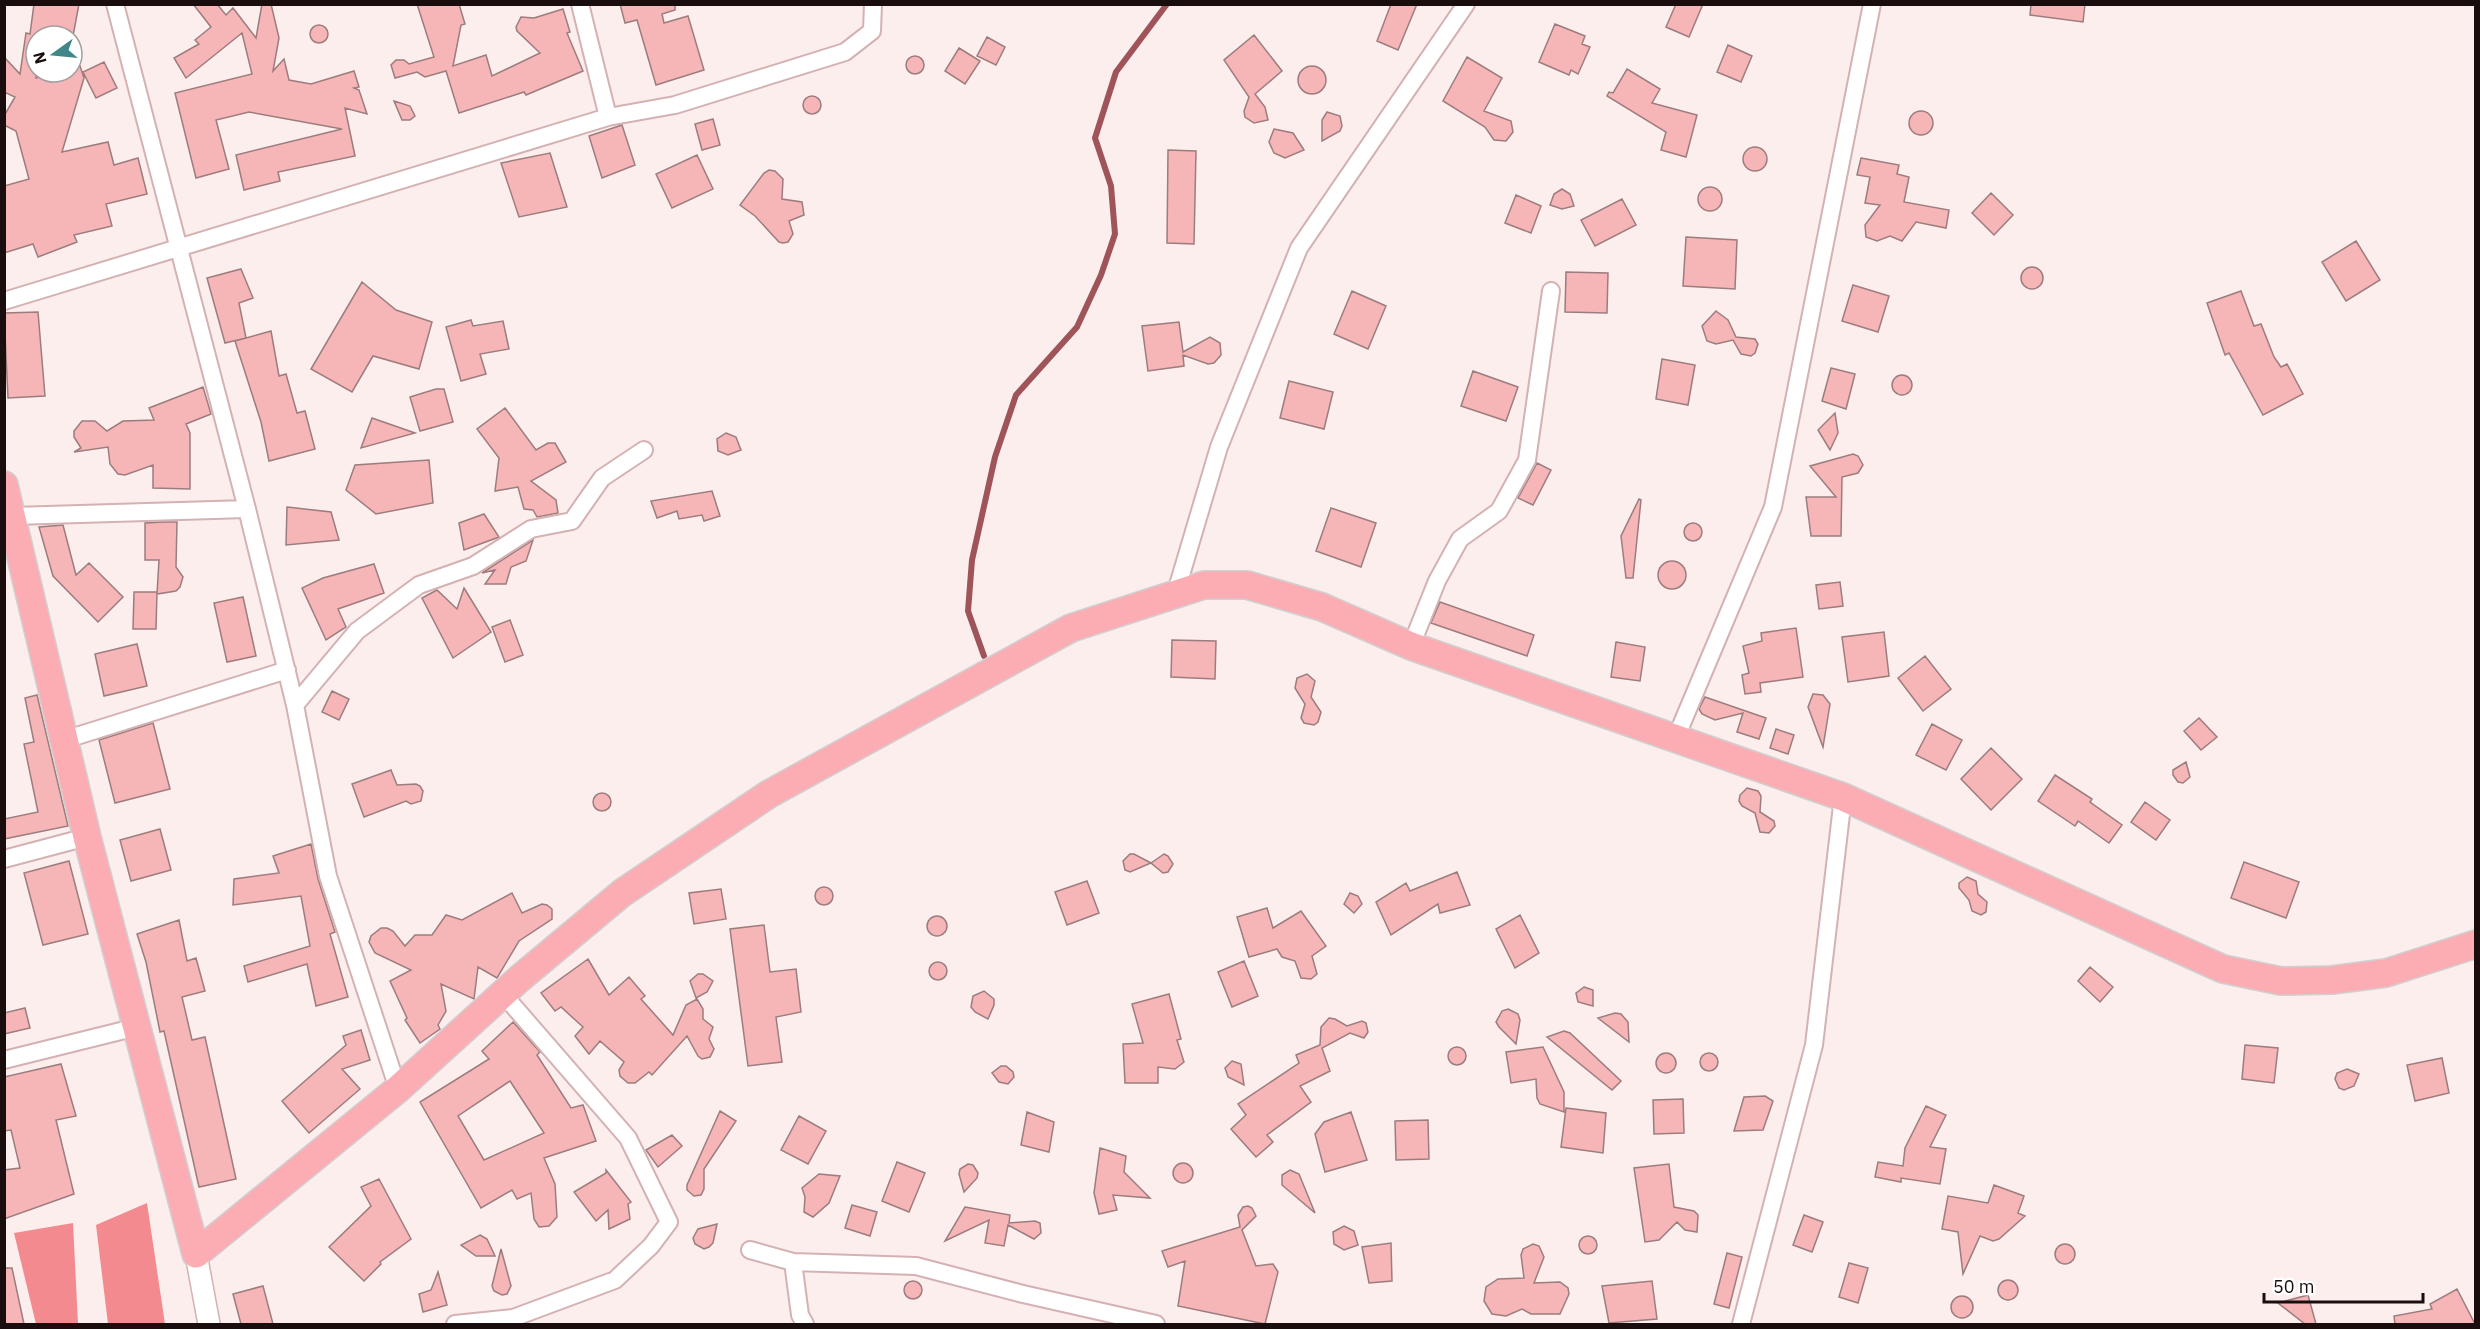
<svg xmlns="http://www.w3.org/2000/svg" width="2480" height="1329" viewBox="0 0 2480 1329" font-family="'IBM Plex Sans',sans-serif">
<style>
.forest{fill:#f28a8f}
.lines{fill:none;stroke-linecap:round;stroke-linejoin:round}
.stream{stroke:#9e5458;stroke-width:6}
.building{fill:#f6b5b7;stroke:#9d7c7d;stroke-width:1.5;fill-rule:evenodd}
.minor-casing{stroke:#d4b1b2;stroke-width:20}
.tertiary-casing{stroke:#d4b1b2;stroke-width:24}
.primary-casing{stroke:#d1cfcf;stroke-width:30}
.minor{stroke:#fff;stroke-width:16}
.tertiary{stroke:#fff;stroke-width:21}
.primary{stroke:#fbadb3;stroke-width:27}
</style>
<rect width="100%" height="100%" fill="#fdeeee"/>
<path class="forest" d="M147,1203L165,1324H108L96,1225Z
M73,1223L78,1324H36L14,1233Z"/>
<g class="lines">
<path class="stream" d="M984,656L968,611L972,560L995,457L1016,395L1077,327L1101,275L1115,234L1111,186L1095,138L1116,72L1167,4"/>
</g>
<path class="building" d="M34,4H79L73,36H36V78L58,72H72V68L80,66L84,78L62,152L108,142L114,165L138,158L147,194L106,204L112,226L74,235L77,242L38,257L33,244L4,253V186L29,179L16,131L4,125V116L15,97L4,92V57L20,74L26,33L30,34Z
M193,4H217L226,15L233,8L256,38L262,4H271L279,38L273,71L284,59L289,80L311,84L354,71L359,87L354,88L359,90L367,114L345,108L355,156L278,172L280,181L244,190L236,155L342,129L249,112L216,120L229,169L196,178L175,93L252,74L242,33L186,78L174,58L199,44L195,40L211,27Z
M417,4H459L465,24L461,25L453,66L486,55L492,76L540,53L517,31L516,27L521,17L534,18L563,9L570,32L567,33L583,71L526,95L524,92L459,113L446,71L425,77L417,72L395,78L391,65L396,60H404L409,64L434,57Z
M620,4H675V10L662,14L664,23L688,16L704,70L656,85L637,20L625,23Z
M1391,4H1417L1398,50L1377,41Z
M1676,4H1703L1689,37L1666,27Z
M2031,4H2085L2083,22L2030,15Z
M1555,24L1585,36L1582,44L1590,47L1578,74L1571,70L1569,75L1539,62Z
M310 34a9 9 0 1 1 18 0a9 9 0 1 1-18 0Z
M1254,35L1282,71L1255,94L1265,107L1268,120L1254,123L1245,117L1244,111L1249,97L1224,60Z
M987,37L1005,47L996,65L977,56Z
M1728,45L1752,56L1741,82L1717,72Z
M959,48L980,61L965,84L945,71Z
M906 65a9 9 0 1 1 18 0a9 9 0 1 1-18 0Z
M1467,57L1502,78L1484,111L1511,121L1513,132L1506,141L1494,140L1485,127L1443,101Z
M104,62L117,88L96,98L83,72Z
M1298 80a14 14 0 1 1 28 0a14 14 0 1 1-28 0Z
M1627,69L1660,89L1652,103L1697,115L1686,157L1661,150L1666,132L1607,96L1609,92L1613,93Z
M803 105a9 9 0 1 1 18 0a9 9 0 1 1-18 0Z
M394,101L410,106L415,116L410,120H402Z
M1909 123a12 12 0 1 1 24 0a12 12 0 1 1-24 0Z
M1327,112L1340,116L1342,126L1340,131L1322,141V120Z
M713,119L720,145L702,150L695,124Z
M622,125L635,165L602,178L589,136Z
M1274,129L1293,133L1304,150L1285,158L1274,153L1269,142Z
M1743 159a12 12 0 1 1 24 0a12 12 0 1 1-24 0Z
M1168,150L1196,151L1194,244L1167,243Z
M550,153L567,207L519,217L501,163Z
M697,155L713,189L672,208L656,174Z
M1861,158L1899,165L1897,174L1909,177L1904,202L1949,210L1946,228L1916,222L1902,241L1890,236L1877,241L1866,237L1865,225L1880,205L1865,203L1870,177L1857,175Z
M769,170L775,171L783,179L782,199L802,202L804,215L789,221L793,234L788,242L783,243L779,242L755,216L740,205L764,173Z
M1698 199a12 12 0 1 1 24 0a12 12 0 1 1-24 0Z
M1562,189L1570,194L1574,206L1562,209L1550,205L1554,194Z
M1991,193L2013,215L1994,235L1972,213Z
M1516,195L1541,206L1531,233L1505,223Z
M1622,199L1636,225L1595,246L1581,220Z
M1686,237L1737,240L1735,289L1683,286Z
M2356,241L2380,280L2346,301L2322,262Z
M2021 278a11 11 0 1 1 22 0a11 11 0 1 1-22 0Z
M241,269L253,298L239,303L246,338L225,343L207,278Z
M1566,272L1608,273L1607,313L1565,312Z
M362,282L396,310L432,322L419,369L373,356L352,392L311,369Z
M1853,285L1889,296L1878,332L1842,321Z
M1352,291L1386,306L1368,349L1334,334Z
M2241,291L2254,326L2261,324L2274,357L2281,367L2287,364L2303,394L2263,415L2229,353L2225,355L2207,303Z
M1716,311L1728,320L1736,337L1755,339L1758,344L1755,353L1751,356L1741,354L1733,340L1716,344L1707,341L1702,326Z
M38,312L45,396L8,398L4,313Z
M471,320L473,326L503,321L509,349L480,354L486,374L461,381L446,327Z
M1179,322L1183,352L1210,337L1220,343L1221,355L1214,363L1208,364L1183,355L1184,366L1148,371L1142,326Z
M271,331L279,376L286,374L297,413L305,411L315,449L269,461L261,422L235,341Z
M1662,359L1695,365L1688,405L1656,399Z
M1831,368L1855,374L1846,409L1822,401Z
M1473,371L1518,387L1506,421L1461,406Z
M1892 385a10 10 0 1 1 20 0a10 10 0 1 1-20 0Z
M1289,381L1333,392L1324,429L1280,418Z
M203,387L211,414L186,424L190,433V489L153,488V465L125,475L118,474L110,464L108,447L74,452L81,448L74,437V431L82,421H95L107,431L123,421L154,420L149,408Z
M436,389H444L453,422L420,431L410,397Z
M505,408L536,450L548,443H555L566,462L531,481L556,500L558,513L537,517L533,510L524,509L518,487L495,491L499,458L477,429Z
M1835,413L1838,433L1830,450L1818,430Z
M372,418L415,433L361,448Z
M726,433L736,437L741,450L728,455L718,451L717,439Z
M1853,454L1858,456L1863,465L1858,473L1842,477L1841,536H1811L1806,497H1836L1810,466Z
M429,460L433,503L376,514L346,490L355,465Z
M1537,463L1551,470L1533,505L1518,498Z
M712,491L720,516L704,521L702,515L679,519L677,511L657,518L651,501Z
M1639,499L1641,500L1633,578H1626L1621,536Z
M287,507L331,512L339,540L286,545Z
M1331,508L1376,523L1361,567L1316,551Z
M484,514L499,537L464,550L459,523Z
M164,522H177L176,567L183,577L180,587L176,591L157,594L159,560H145V523Z
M1684 532a9 9 0 1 1 18 0a9 9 0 1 1-18 0Z
M63,525L76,575L89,563L123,597L98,622L53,576L39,527Z
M533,540L526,561L511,567L506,584H485L495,570L482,573Z
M1658 575a14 14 0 1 1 28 0a14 14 0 1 1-28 0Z
M374,564L384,593L338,609L346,627L326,640L302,588L323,578Z
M1840,582L1843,606L1819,609L1816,585Z
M464,588L491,632L453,658L422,598L437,590L457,609Z
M134,592H157L156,629H133Z
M243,597L256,656L227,662L214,603Z
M1440,602L1534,635L1527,656L1431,623Z
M510,620L523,655L505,662L492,627Z
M1796,628L1803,677L1760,683L1761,692L1745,694L1742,675L1749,673L1743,646L1762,641L1761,633Z
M1884,632L1889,676L1848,682L1842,637Z
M1172,640L1216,641L1215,679L1171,677Z
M1616,642L1645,647L1640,681L1611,677Z
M137,644L147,686L104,696L95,654Z
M1925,656L1951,689L1923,711L1898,678Z
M1307,674L1315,681L1311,697L1321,712L1318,722L1314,725L1304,723L1301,718L1305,704L1295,688L1297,678Z
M332,691L349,699L339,720L322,712Z
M1813,694L1823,695L1830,704L1823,747L1808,707Z
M37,695L68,826L4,839V819L38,812L24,744L34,742L25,698Z
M1705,697L1766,718L1759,739L1737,732L1743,713L1715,720L1702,714L1699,709Z
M2199,718L2217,737L2201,750L2184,731Z
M153,723L170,789L115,803L99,740Z
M1932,724L1962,740L1946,770L1916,755Z
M1776,729L1794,735L1788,754L1770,748Z
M1991,748L2022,779L1991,810L1961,779Z
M2186,762L2190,777L2183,783L2178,782L2173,775V770Z
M391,770L397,785L416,784L420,786L423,791L421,801L411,804L406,801L364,817L352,784Z
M2055,775L2092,799L2090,802L2122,825L2109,843L2078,821L2075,826L2038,801Z
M1747,788L1758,791L1761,796L1760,812L1774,821L1775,826L1769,833L1760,832L1755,813L1742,806L1739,801L1740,795Z
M593 802a9 9 0 1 1 18 0a9 9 0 1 1-18 0Z
M2145,802L2170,820L2156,840L2131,822Z
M160,829L171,870L131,881L120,840Z
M311,844L318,879L335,932L330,934L348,997L316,1006L307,964L248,982L244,966L310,946L301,896L233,905L234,879L279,873L273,856Z
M1130,854H1134L1151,863L1130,872L1125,870L1123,861Z
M1164,854L1168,856L1173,864L1168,872L1163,873L1151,863Z
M69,861L88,934L43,945L24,873Z
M2244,862L2299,882L2286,918L2231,898Z
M1457,872L1470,905L1440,913L1438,904L1391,935L1376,902L1406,883L1410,891Z
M1967,877L1976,881L1978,894L1987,902L1986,912L1981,915L1972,911L1969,900L1959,888V883Z
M1087,881L1099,913L1067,925L1055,892Z
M815 896a9 9 0 1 1 18 0a9 9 0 1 1-18 0Z
M721,889L726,919L694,924L689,893Z
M512,893L522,913L542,904L547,905L552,909V919L519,941L497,978L478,967L474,999L441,984L446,1011L438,1025L440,1029L420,1043L405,1020L407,1018L390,981L411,970L375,953L369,942L371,936L381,928H387L393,931L405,946L415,935H432L446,915L462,920Z
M1350,893L1358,896L1362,904L1354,913L1344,904Z
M1267,908L1273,928L1301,911L1326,946L1312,956L1317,974L1311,979L1301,978L1295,961L1282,957L1277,949L1249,957L1237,917Z
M1520,915L1539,953L1515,968L1496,929Z
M927 926a10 10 0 1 1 20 0a10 10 0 1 1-20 0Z
M179,920L187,961L196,958L205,991L182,997L192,1040L205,1037L236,1179L199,1187L164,1031L160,1032L146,962L137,934Z
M764,925L770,972L796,969L801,1012L776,1017L782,1062L748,1066L730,929Z
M588,959L609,995L629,977L645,996L641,999L673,1035L686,1005L697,999L703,1009V1019L713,1027L709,1039L714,1049L710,1057L702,1059L698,1056L687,1036L652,1075L649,1072L635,1083H628L620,1076L619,1070L624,1062L600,1041L589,1054L575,1036L583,1027L561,1007L555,1011L541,993Z
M1244,961L1258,996L1232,1007L1218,972Z
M929 971a9 9 0 1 1 18 0a9 9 0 1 1-18 0Z
M2090,967L2113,987L2100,1002L2078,981Z
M698,974H703L713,981L707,992L696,998L690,981Z
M1584,987L1593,990V1006L1578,1002L1576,993Z
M984,991L994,999V1005L988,1019L975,1012L971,1007L973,996Z
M1169,994L1181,1039L1177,1040L1184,1062L1175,1069L1158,1067V1083H1125L1123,1044L1143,1043L1132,1004Z
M25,1008L30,1028L4,1034V1013Z
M1508,1009L1518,1014L1520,1020L1516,1044L1499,1027L1496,1022L1502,1011Z
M1615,1013L1621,1014L1628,1022L1629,1042L1598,1018Z
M1329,1018L1335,1019L1347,1026L1362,1021L1366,1023L1368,1032L1364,1038L1350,1033L1322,1048L1330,1071L1300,1086L1311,1102L1267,1135L1273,1142L1256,1157L1231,1129L1246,1115L1238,1104L1299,1063L1296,1055L1320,1045L1321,1027Z
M513,1022L540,1052L537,1055L571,1108L583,1105L596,1141L544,1158L555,1184L557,1217L549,1226L539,1227L534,1219L531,1193L517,1199L512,1190L481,1208L420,1102L489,1059L482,1051ZM510,1081L544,1133L484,1160L458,1116Z
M361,1030L370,1060L342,1069L360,1089L309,1133L282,1101L346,1045L343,1036Z
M1564,1031L1570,1033L1621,1081L1612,1090L1547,1037Z
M2245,1045L2278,1048L2274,1083L2242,1079Z
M1543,1047L1564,1092V1112L1540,1104L1537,1098L1536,1079L1511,1083L1506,1052Z
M1448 1056a9 9 0 1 1 18 0a9 9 0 1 1-18 0Z
M1700 1062a9 9 0 1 1 18 0a9 9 0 1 1-18 0Z
M1656 1063a10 10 0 1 1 20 0a10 10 0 1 1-20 0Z
M2442,1058L2449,1093L2415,1101L2407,1065Z
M1232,1061L1241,1064L1244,1085L1228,1077L1225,1068Z
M61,1064L76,1116L56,1120L74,1194L4,1219V1170L20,1168L11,1130L4,1131V1077Z
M1001,1066H1006L1013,1072L1014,1077L1008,1084L999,1082L992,1073Z
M2347,1069L2359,1074L2354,1086L2344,1090L2339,1088L2335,1079L2337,1073Z
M1765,1096L1773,1101L1763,1130L1734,1131L1744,1097Z
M1683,1099L1684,1133L1654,1134L1653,1100Z
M1926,1106L1946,1115L1930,1147L1946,1149L1940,1184L1901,1178V1182L1875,1177L1878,1162L1903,1166L1905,1148Z
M1566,1108L1606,1113L1603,1153L1561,1147Z
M720,1111L736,1121L704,1169V1189L701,1195L694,1196L687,1190V1185Z
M1027,1112L1054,1122L1049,1152L1021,1145Z
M1351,1112L1367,1160L1325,1172L1315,1134L1324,1122Z
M799,1116L826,1131L808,1164L781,1150Z
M1428,1120L1429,1159L1396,1160L1395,1121Z
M672,1135L682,1146L658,1167L646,1150Z
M1100,1148L1126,1156L1124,1172L1150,1198L1113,1195L1117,1210L1099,1214L1094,1193Z
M897,1162L925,1173L909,1212L882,1201Z
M1173 1173a10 10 0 1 1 20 0a10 10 0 1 1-20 0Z
M968,1164L973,1165L978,1173L977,1178L964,1192L959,1174L960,1169Z
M1669,1164L1674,1207L1694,1211L1698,1215L1697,1232L1685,1230L1677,1222L1659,1240L1645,1242L1634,1168Z
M606,1170L631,1202L628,1204L630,1219L609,1229L608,1210L596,1221L574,1192L606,1173Z
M1290,1170L1299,1174L1315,1213L1282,1185V1175Z
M819,1174L840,1176L829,1203L813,1217L804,1212L805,1197L802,1188Z
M379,1179L411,1239L380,1262L381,1264L364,1281L329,1247L371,1206L361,1187Z
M1994,1185L2024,1196L2018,1213L2025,1216L1999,1239L1993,1241L1980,1236L1963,1274L1958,1232L1942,1229L1948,1196L1988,1203Z
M852,1205L877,1212L870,1236L845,1228Z
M1248,1206L1252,1208L1256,1216L1242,1230L1256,1266L1273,1264L1278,1272L1265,1324L1178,1306L1185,1261L1168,1267L1162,1251L1240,1227L1238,1215L1243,1207Z
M965,1207L1010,1215L1009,1223L1035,1221L1040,1223L1041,1233L1034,1239L1008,1225L1004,1246L985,1243L989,1220L945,1241Z
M1804,1215L1823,1222L1812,1252L1793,1245Z
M717,1224L713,1243L709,1247L704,1249L695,1244L693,1238L698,1229Z
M1344,1226L1354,1231L1358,1245L1344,1250L1334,1244L1333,1232Z
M480,1235L487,1239L495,1256H476L461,1245Z
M1579 1245a9 9 0 1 1 18 0a9 9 0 1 1-18 0Z
M1391,1243L1392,1281L1369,1283L1362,1247Z
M2055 1254a10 10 0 1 1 20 0a10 10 0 1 1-20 0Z
M1533,1244L1539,1246L1544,1257L1534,1283L1560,1282L1568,1288L1569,1294L1560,1314H1531L1522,1309L1506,1316L1492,1314L1484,1301L1486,1287L1498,1279L1524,1278L1521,1255L1523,1249Z
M501,1249L511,1286L507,1294L502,1295L494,1291L492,1286Z
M1727,1253L1742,1257L1729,1308L1714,1304Z
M1849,1263L1868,1268L1858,1303L1839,1297Z
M4,1268H12L24,1324H4Z
M438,1272L447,1305L423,1312L419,1294L431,1290Z
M1998 1290a10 10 0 1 1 20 0a10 10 0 1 1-20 0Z
M1652,1281L1657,1319L1609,1323L1602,1286Z
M904 1290a9 9 0 1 1 18 0a9 9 0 1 1-18 0Z
M263,1286L273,1324H241L233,1294Z
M2457,1289L2475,1324H2395L2394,1316L2432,1309L2430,1304Z
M2308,1295L2316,1324H2305L2278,1303Z
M1951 1307a11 11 0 1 1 22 0a11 11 0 1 1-22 0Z"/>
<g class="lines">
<defs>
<path id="minor" d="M115,4L247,509L295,705L328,876L398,1089
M580,4L608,117
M4,301L608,117L675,105L845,52L872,31L873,4
M13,516L247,509
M1176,592L1219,447L1299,248L1466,4
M1411,646L1437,581L1460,539L1499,511L1527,460L1551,291
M295,705L357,631L419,585L473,566L531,529L572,521L602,478L644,450
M64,740L287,670
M1675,740L1773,507L1872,4
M4,859L87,837
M4,1060L137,1027
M750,1250L793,1262L916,1266L1023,1294L1156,1324
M793,1262L800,1315L805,1324
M455,1324L513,1318L615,1280L651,1246L669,1222L628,1138L503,994
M1741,1324L1814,1045L1843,797"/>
<path id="tertiary" d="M196,1254L209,1324"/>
<path id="primary" d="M4,485L87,837L196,1254L398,1089L519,979L622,893L769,794L1071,628L1204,585H1247L1322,607L1411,646L1843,797L2223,969L2281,981L2332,980L2386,973L2476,944"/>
</defs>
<use href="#minor" class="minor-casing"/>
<use href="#tertiary" class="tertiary-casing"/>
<use href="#primary" class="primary-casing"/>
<use href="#minor" class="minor"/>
<use href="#tertiary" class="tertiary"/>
<use href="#primary" class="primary"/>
</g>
<rect width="2480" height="1329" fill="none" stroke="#190d0e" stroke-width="12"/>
<g transform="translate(54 54) rotate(255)"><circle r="28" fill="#ffffff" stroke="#a39e9f" stroke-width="1.5"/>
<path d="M0-4.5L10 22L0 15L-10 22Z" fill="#3f8789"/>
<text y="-9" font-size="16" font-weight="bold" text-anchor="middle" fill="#190d0e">N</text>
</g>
<path d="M2264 1293v9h159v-9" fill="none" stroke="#190d0e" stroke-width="3"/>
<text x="2273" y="1293" font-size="18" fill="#190d0e" stroke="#ffffff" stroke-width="4.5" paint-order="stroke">50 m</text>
</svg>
